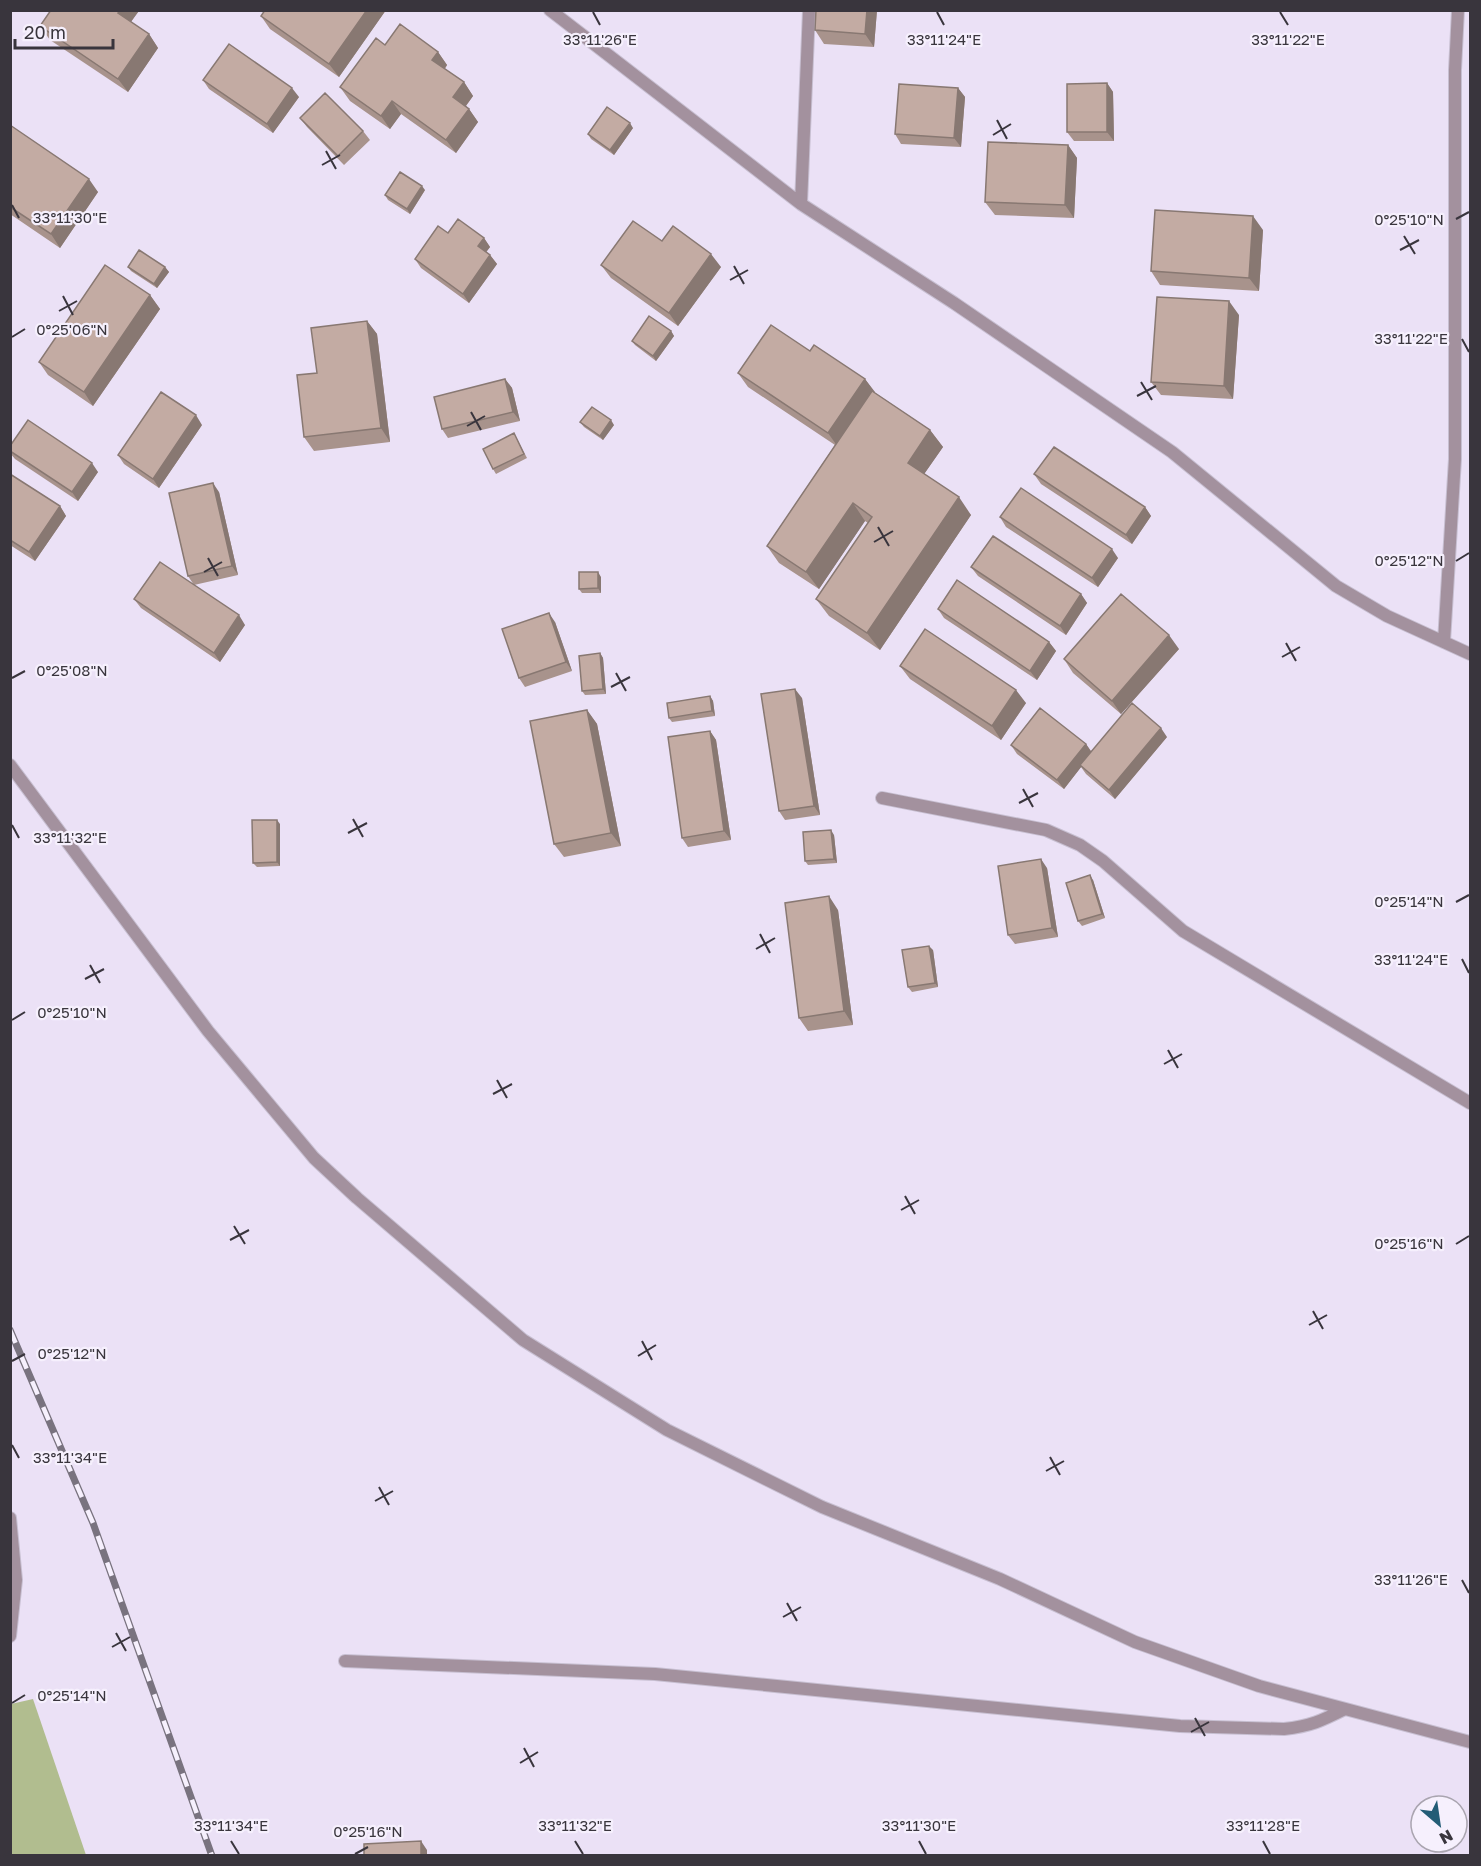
<svg xmlns="http://www.w3.org/2000/svg" width="1481" height="1866" viewBox="0 0 1481 1866" font-family="'Golos Text',sans-serif">
<style>
.green{fill:#b1bd8f}
.lines{fill:none;stroke-linecap:round;stroke-linejoin:round}
.service-casing{stroke:#c7bfd1;stroke-width:14}
.minor-casing{stroke:#c7bfd1;stroke-width:14}
.service{stroke:#a3919e;stroke-width:12}
.minor{stroke:#a3919e;stroke-width:12}
.rail-casing{stroke:#79737f;stroke-width:7}
.rail{stroke:#f6f0fd;stroke-width:4.5;stroke-dasharray:14;stroke-linecap:butt}
.wall{fill:#a8938c}
.shaded-wall{fill:#887872}
.building{fill:#c3aba3;stroke:#887872;stroke-width:1.5}
.ticks{fill:none;stroke:#39353d;stroke-width:2}
.ticks-label{font-size:15px;text-anchor:middle;fill:#39353d;stroke:#f6f0fd;stroke-width:4.5;stroke-linejoin:round;paint-order:stroke}
</style>
<rect width="100%" height="100%" fill="#ebe1f6"/>
<path class="green" d="M33,1699L86,1855H11V1704Z"/>
<g class="lines">
<defs>
<path id="service" d="M10,1518L16,1580L10,1636"/>
<path id="minor" d="M550,10L801,204L954,303L1172,452L1336,586L1387,616L1470,654
M801,204L809,10
M1444,642L1455,459V70L1458,10
M10,765L208,1031L314,1158L357,1198L523,1340L667,1430L822,1507L1000,1579L1135,1642L1259,1686L1470,1742
M882,798L1046,830L1080,845L1103,861L1183,931L1470,1103
M345,1661L655,1674L1180,1726L1284,1729C1311,1726 1321,1721 1345,1709"/>
</defs>
<use href="#service" class="service-casing"/>
<use href="#minor" class="minor-casing"/>
<use href="#service" class="service"/>
<use href="#minor" class="minor"/>
<defs>
<path id="rail" d="M10,1330L93,1523L212,1856"/>
</defs>
<use href="#rail" class="rail-casing"/>
<use href="#rail" class="rail"/>
</g>
<path class="wall" d="M139,10L131,22L149,34L158,48L128,92L50,40L40,26Z
M265,10H386L339,77L270,29L261,16Z
M816,10H877L874,47L824,44L815,30Z
M385,45L438,52L447,65L445,69L464,82L473,96L466,106L469,109L478,122L456,153L401,114L390,129L350,101L340,87Z
M203,80L299,97L273,133L209,89Z
M1107,83L1113,92L1114,141H1074L1067,132Z
M958,88L965,97L961,147L901,144L895,134Z
M300,118L363,131L370,140L344,165L307,127Z
M10,125L98,192L60,248L10,214Z
M633,128L614,155L591,139L588,134Z
M1068,145L1077,158L1074,218L995,215L985,202Z
M425,190L410,214L388,200L385,195Z
M1263,230L1259,291L1160,285L1151,271Z
M448,233L484,238L490,247L486,252L490,255L497,264L469,303L421,268L415,259Z
M662,241L721,267L678,326L611,278L601,265Z
M128,267H165L169,272L157,288L131,271Z
M150,295L160,309L93,406L48,375L39,362Z
M1239,315L1233,399L1161,395L1151,382Z
M367,321L377,334L390,442L314,451L304,437L317,373Z
M671,331L674,336L656,361L635,345L632,341Z
M810,351L865,379L874,392L930,430L943,447L924,474L971,515L880,650L829,616L816,599L868,523L865,521L819,589L779,563L767,546L835,445L748,387L738,373Z
M505,379L512,388L520,421L448,438L442,429Z
M580,422L614,425L603,440L584,427Z
M202,425L159,488L124,464L118,455Z
M514,433L527,458L496,474L493,469Z
M10,446L98,472L78,501L15,459L10,453Z
M10,474L60,506L66,516L35,561L10,545Z
M1034,474L1145,507L1151,516L1132,544L1041,484Z
M219,492L238,575L194,585L188,576Z
M1000,517L1118,558L1098,587L1006,527Z
M971,567L1081,594L1087,603L1066,635L978,576Z
M601,577V593H582L579,589Z
M134,599L245,625L220,662L141,608Z
M938,609L1049,642L1056,651L1037,680L944,618Z
M555,622L572,671L525,687L519,678Z
M1179,649L1121,714L1073,673L1064,659Z
M600,653L603,658L606,694L585,695L582,691Z
M900,666L1026,703L1001,740L910,679Z
M710,696L713,701L715,716L672,722L669,718Z
M802,698L820,815L785,820L779,811Z
M587,710L597,724L621,846L564,857L554,844Z
M710,731L716,740L731,840L688,847L682,838Z
M1167,737L1115,799L1086,774L1081,767L1064,789L1017,754L1011,745L1086,744L1091,751Z
M280,824V866L257,867L253,863Z
M834,835L837,863L808,865L805,861Z
M1047,868L1058,937L1015,944L1008,935Z
M1093,880L1105,918L1082,926L1078,921Z
M838,910L853,1025L808,1031L799,1018Z
M933,950L938,987L912,992L908,987Z"/>
<path class="shaded-wall" d="M120,10L139,11L127,27L118,13Z
M367,10H386L339,77L329,64Z
M867,10H877L874,47L865,34Z
M149,34L158,48L128,92L118,79Z
M438,52L447,65L441,73L432,60Z
M464,82L473,96L462,111L453,97Z
M1107,83L1113,92L1114,141L1107,132Z
M292,88L299,97L273,133L267,124Z
M958,88L965,97L961,147L954,138Z
M392,101L401,114L390,129L381,116Z
M469,109L478,122L456,153L446,140Z
M630,123L633,128L614,155L610,150Z
M1068,145L1077,158L1074,218L1065,205Z
M89,179L98,192L60,248L51,234Z
M422,186L425,190L410,214L407,209Z
M1253,216L1263,230L1259,291L1249,278Z
M484,238L490,247L484,255L478,246Z
M711,254L721,267L678,326L669,313Z
M490,255L497,264L469,303L463,294Z
M165,267L169,272L157,288L154,284Z
M150,295L160,309L93,406L84,392Z
M1229,301L1239,315L1233,399L1224,386Z
M367,321L377,334L390,442L381,428Z
M671,331L674,336L656,361L653,356Z
M505,379L512,388L520,421L513,412Z
M865,379L875,392L838,447L828,433Z
M196,415L202,425L159,488L153,479Z
M611,420L614,425L603,440L600,436Z
M930,430L943,447L920,480L908,463Z
M92,463L98,472L78,501L72,492Z
M213,483L219,492L238,575L232,566Z
M959,497L971,515L880,650L867,633Z
M853,503L865,521L819,589L806,572Z
M60,506L66,516L35,561L29,552Z
M1145,507L1151,516L1132,544L1126,535Z
M1112,549L1118,558L1098,587L1092,578Z
M598,572L601,577V593L598,588Z
M1081,594L1087,603L1066,635L1060,626Z
M549,613L555,622L572,671L566,662Z
M239,615L245,625L220,662L214,653Z
M1169,635L1179,649L1121,714L1112,701Z
M1049,642L1056,651L1037,680L1030,671Z
M600,653L603,658L606,694L603,689Z
M795,689L802,698L820,815L814,806Z
M1016,690L1026,703L1001,740L992,726Z
M710,696L713,701L715,716L712,711Z
M587,710L597,724L621,846L611,833Z
M1161,728L1167,737L1115,799L1109,790Z
M710,731L716,740L731,840L724,831Z
M1086,744L1092,753L1064,789L1057,780Z
M277,820L280,824V866L277,862Z
M831,830L834,835L837,863L834,859Z
M1041,859L1047,868L1058,937L1052,928Z
M1090,875L1093,880L1105,918L1102,914Z
M829,896L838,910L853,1025L844,1011Z
M929,946L933,950L938,987L935,983Z
M421,1841L427,1850V1856H421Z"/>
<path class="building" d="M51,10H120L118,13L149,34L118,79L40,26Z
M265,10H367L329,64L261,16Z
M816,10H867L865,34L815,30Z
M400,24L438,52L432,60L464,82L453,97L469,109L446,140L392,101L381,116L340,87L376,38L385,45Z
M229,44L292,88L267,124L203,80Z
M1107,83V132H1067V84Z
M899,84L958,88L954,138L895,134Z
M325,93L363,131L338,156L300,118Z
M607,107L630,123L610,150L588,134Z
M10,125L89,179L51,234L10,207Z
M988,142L1068,145L1065,205L985,202Z
M400,172L422,186L407,209L385,195Z
M1155,210L1253,216L1249,278L1151,271Z
M458,219L484,238L478,246L490,255L463,294L415,259L438,226L448,233Z
M633,221L662,241L673,226L711,254L669,313L601,265Z
M139,250L165,267L154,284L128,267Z
M105,265L150,295L84,392L39,362Z
M1157,297L1229,301L1224,386L1151,382Z
M649,316L671,331L653,356L632,341Z
M367,321L381,428L304,437L297,375L317,373L311,328Z
M771,325L810,351L814,345L865,379L828,433L738,373Z
M505,379L513,412L442,429L434,397Z
M872,391L930,430L908,463L959,497L867,633L816,599L872,517L853,503L806,572L767,546Z
M161,392L196,415L153,479L118,455Z
M592,407L611,420L600,436L580,422Z
M28,420L92,463L72,492L10,451V446Z
M514,433L524,454L493,469L483,449Z
M1054,447L1145,507L1126,535L1034,474Z
M10,474L60,506L29,552L10,540Z
M213,483L232,566L188,576L169,493Z
M1021,488L1112,549L1092,578L1000,517Z
M993,536L1081,594L1060,626L971,567Z
M160,562L239,615L214,653L134,599Z
M579,572H598V588L579,589Z
M957,580L1049,642L1030,671L938,609Z
M1121,594L1169,635L1112,701L1064,659Z
M549,613L566,662L519,678L502,629Z
M925,629L1016,690L992,726L900,666Z
M600,653L603,689L582,691L579,656Z
M795,689L814,806L779,811L761,694Z
M710,696L712,711L669,718L667,703Z
M1132,703L1161,728L1109,790L1080,765Z
M1040,708L1086,744L1057,780L1011,745Z
M587,710L611,833L554,844L530,721Z
M710,731L724,831L682,838L668,737Z
M252,820H277V862L253,863Z
M831,830L834,859L805,861L803,832Z
M1041,859L1052,928L1008,935L998,866Z
M1090,875L1102,914L1078,921L1066,883Z
M829,896L844,1011L799,1018L785,903Z
M929,946L935,983L908,987L902,950Z
M421,1841V1856H364V1844Z"/>
<path class="ticks" d="M593,12L600,25M937,12L944,25M1280,12L1288,25M997,120L1007,139M993,135L1011,124M326,151L336,169M322,165L340,155M12,205L19,218M1456,219L1469,212M1404,236L1415,254M1400,250L1419,240M734,266L744,284M730,280L748,270M63,296L73,315M59,311L77,301M12,337L25,329M1462,339L1469,352M1141,382L1152,400M1137,396L1156,386M471,412L481,430M467,426L485,416M878,527L889,546M874,542L893,531M208,558L218,576M1456,561L1469,553M204,572L222,562M1286,643L1296,661M1282,657L1300,647M616,673L626,691M12,678L25,671M611,687L630,677M1023,789L1033,807M1019,803L1038,793M353,819L363,837M12,825L19,838M348,833L367,823M1456,902L1469,895M760,934L770,953M756,949L775,938M1462,959L1469,973M90,965L100,983M85,979L104,969M12,1020L25,1012M1168,1050L1178,1068M1164,1064L1182,1054M497,1080L507,1098M493,1094L512,1084M905,1196L915,1214M901,1210L919,1200M234,1226L245,1244M230,1240L249,1230M1456,1244L1469,1236M1313,1311L1323,1329M1309,1325L1327,1315M642,1341L652,1360M638,1356L656,1345M12,1361L25,1354M12,1445L19,1458M1050,1457L1060,1475M1046,1471L1064,1461M379,1487L389,1505M375,1501L393,1491M1462,1580L1469,1593M787,1603L797,1621M783,1617L801,1607M116,1633L126,1651M112,1647L130,1637M12,1703L25,1695M1195,1718L1205,1736M1191,1732L1209,1722M524,1748L534,1767M520,1763L538,1752M231,1841L239,1854M575,1841L583,1854M919,1841L926,1854M1263,1841L1270,1854M355,1854L368,1847"/>
<g class="ticks-label">
<text x="600" y="45">33°11'26"E</text>
<text x="944" y="45">33°11'24"E</text>
<text x="1288" y="45">33°11'22"E</text>
<text x="70" y="223">33°11'30"E</text>
<text x="1409" y="225">0°25'10"N</text>
<text x="72" y="335">0°25'06"N</text>
<text x="1411" y="344">33°11'22"E</text>
<text x="1409" y="566">0°25'12"N</text>
<text x="72" y="676">0°25'08"N</text>
<text x="70" y="843">33°11'32"E</text>
<text x="1409" y="907">0°25'14"N</text>
<text x="1411" y="965">33°11'24"E</text>
<text x="72" y="1018">0°25'10"N</text>
<text x="1409" y="1249">0°25'16"N</text>
<text x="72" y="1359">0°25'12"N</text>
<text x="70" y="1463">33°11'34"E</text>
<text x="1411" y="1585">33°11'26"E</text>
<text x="72" y="1701">0°25'14"N</text>
<text x="231" y="1831">33°11'34"E</text>
<text x="575" y="1831">33°11'32"E</text>
<text x="919" y="1831">33°11'30"E</text>
<text x="1263" y="1831">33°11'28"E</text>
<text x="368" y="1837">0°25'16"N</text>
</g>
<rect width="1481" height="1866" fill="none" stroke="#39353d" stroke-width="24"/>
<g transform="translate(1439 1824) rotate(151)"><circle r="28" fill="#f6f0fd" stroke="#aaa5b0" stroke-width="1.5"/>
<path d="M0-4.5L10 22L0 15L-10 22Z" fill="#235c76"/>
<text y="-9" font-size="16" font-weight="bold" text-anchor="middle" fill="#39353d">N</text>
</g>
<path d="M15 39v9h98v-9" fill="none" stroke="#39353d" stroke-width="3"/>
<text x="24" y="39" font-size="18" fill="#39353d" stroke="#f6f0fd" stroke-width="4.5" paint-order="stroke">20 m</text>
</svg>
